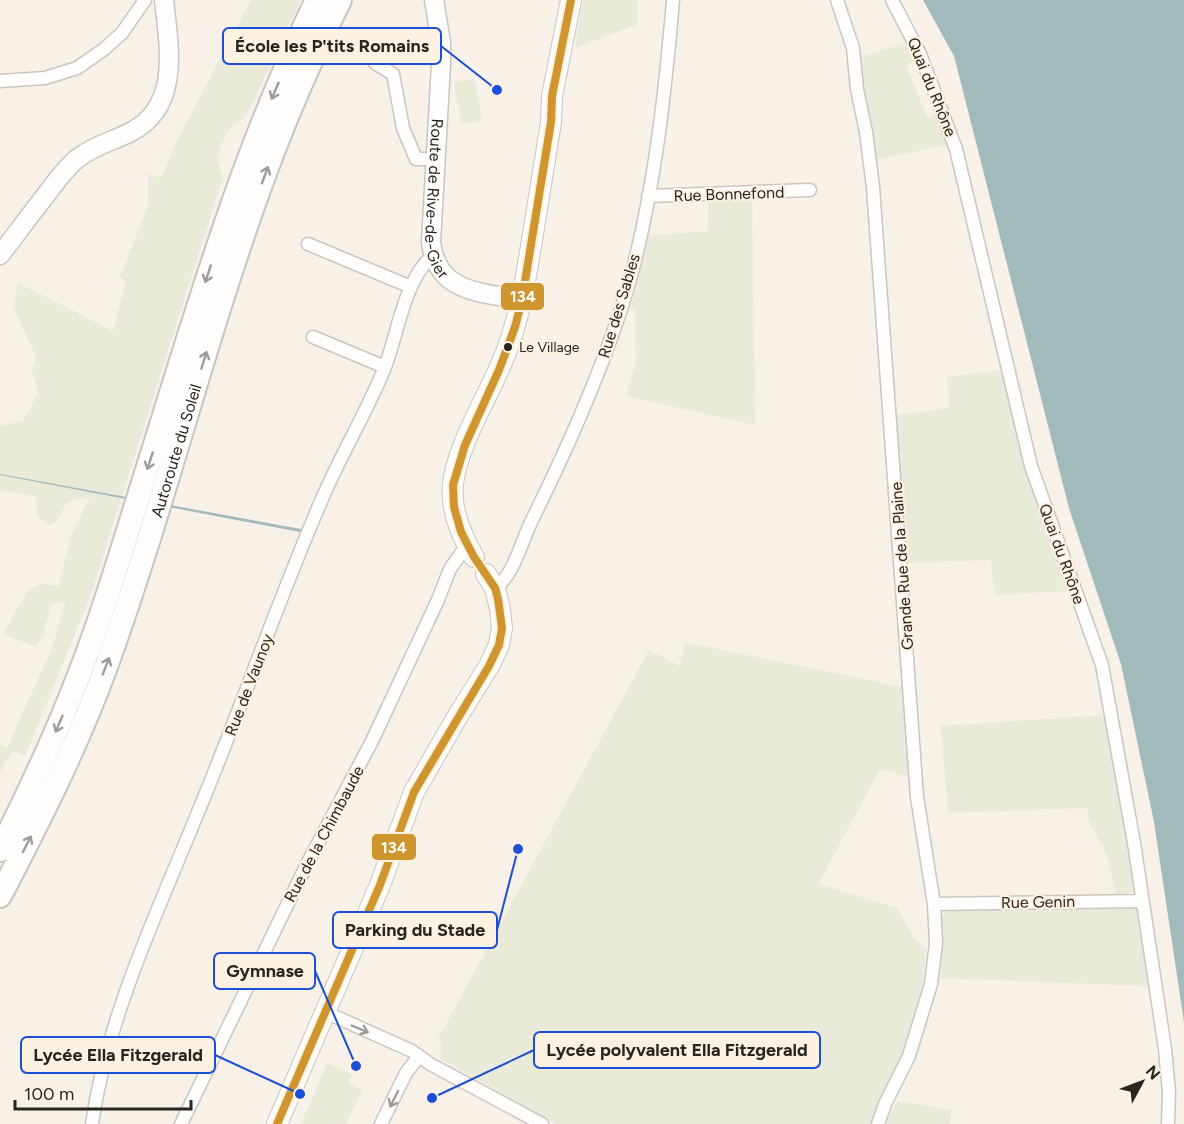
<svg xmlns="http://www.w3.org/2000/svg" width="1184" height="1124" viewBox="0 0 1184 1124" font-family="Figtree,sans-serif">
<style>
.green{fill:#e9ead8}
.water{fill:#a2babc}
.lines{fill:none;stroke-linecap:round;stroke-linejoin:round}
.street-casing{stroke:#cac5be;stroke-width:15}
.secondary-casing{stroke:#cac5be;stroke-width:21}
.primary-casing{stroke:#cac5be;stroke-width:22}
.highway-casing{stroke:#cac5be;stroke-width:26}
.street{stroke:#fefdfc;stroke-width:12}
.secondary{stroke:#fefdfc;stroke-width:18}
.primary{stroke:#fefdfc;stroke-width:20}
.highway{stroke:#fefdfc;stroke-width:22}
.bus-1-casing{stroke:#fdf2e2;stroke-width:12}
.bus-1{stroke:#cf962f;stroke-width:8}
.oneway{stroke:#9e9b98}
.bus-dot{fill:#28241e;stroke:#fdf2e2;stroke-width:2}
.labels{text-anchor:middle;dominant-baseline:central;stroke-width:4.5;stroke-linejoin:round;paint-order:stroke}
.bus-label{font-size:14px;fill:#28241e;stroke:#fdf2e2;text-anchor:start}
.street-label{font-size:16px;fill:#28241e;stroke:#fdf2e2}
.leader{fill:none;stroke:#1d4ed8;stroke-width:2}
.callout-dot{fill:#1d4ed8;stroke:#fdf2e2;stroke-width:2}
.callout{fill:#fdf2e2;stroke:#1d4ed8;stroke-width:2}
.callout-label{font-size:18px;text-anchor:middle;font-weight:bold;fill:#28241e}
.line-badge{stroke:#fdf2e2;stroke-width:2}
.badge-label{font-size:16px;text-anchor:middle;font-weight:bold;fill:#fff}
</style>
<rect width="100%" height="100%" fill="#f7f1e8"/>
<path class="green" d="M251,0H301L246,117L232,125L221,145L218,161L223,177L89,600L25,756L13,751L0,772V744L7,748L53,646L65,601L50,606L44,636L36,647L3,634L28,590L42,584L59,586L71,536L90,497L67,502L56,522L48,525L37,515L36,496L0,491V426L23,421L39,392L32,372L36,356L14,308L18,283L113,331L126,281L120,277L148,206V174L161,178L175,145Z
M583,0H638V24L575,48Z
M906,43L914,61L906,65L927,117L935,115L948,145L875,160L863,91V56Z
M475,79L482,121L461,124L454,82Z
M752,198L755,425L626,396L636,362L635,310L630,309L637,286L647,236L708,231V200Z
M1001,370L1023,459L1068,591L995,595L991,560L906,563L894,415L950,408L947,377Z
M684,642L902,687L909,777L880,769L818,884L897,908L915,939L926,948L923,982L905,1054L874,1124H556L440,1058L442,1052L438,1050L443,1042L438,1039L649,650L680,666Z
M1105,715L1135,892L1116,894L1107,856L1089,821L1087,808L948,813L941,726Z
M1138,907L1149,986L940,978L943,945L941,918L946,910Z
M327,1063L352,1075L348,1084L362,1090L346,1124H301Z
M897,1101L951,1110L950,1124H886Z"/>
<path class="water" d="M923,0H1184V1022L1154,822L1121,664L1069,508L954,56Z
M0,474L301,529L300,532L0,475Z"/>
<g class="lines">
<defs>
<path id="street" d="M837,0L853,48L857,89L866,132L873,187L917,797L934,904L936,943L931,984L909,1056L885,1104L878,1124
M892,0L920,54L956,149L1031,466L1102,665L1134,843L1165,1049L1169,1092L1168,1124
M373,46L375,63L393,74L403,128L416,159H435
M0,81L45,78L77,68L103,50L122,33L145,0
M648,196L810,190
M308,244L411,287
M313,337L385,367
M495,588C514,576 522,539 533,518C570,443 604,367 628,287C654,195 665,95 673,0
M934,904L1142,901
M325,1012L412,1051L430,1064L542,1124
M92,1124C107,1019 154,920 194,822C239,715 276,605 322,499C341,454 367,412 385,367C398,333 404,281 432,256
M181,1124L307,864L372,741L437,602L450,569L467,545
M381,1124L406,1073L419,1056"/>
<g id="secondary">
<path id="s1" d="M434,0L441,42V64L431,242C437,293 480,292 522,300"/>
<path d="M0,255C14,237 28,218 42,200C53,186 63,170 78,158C93,146 113,141 131,132C181,106 169,47 164,0"/>
</g>
<path id="primary" d="M474,557C461,535 450,510 453,484C458,439 496,386 510,341C522,306 527,270 533,234C539,197 545,159 551,122L552,96L571,0
M277,1124L380,885L414,792L456,719L489,666L499,645L502,628L500,609L495,588L486,574"/>
<g id="highway">
<path d="M0,850C31,789 60,726 84,662C104,610 120,556 137,502C191,332 238,160 317,0"/>
<path id="s2" d="M0,896C39,821 78,744 107,664C166,501 206,331 267,168C288,111 313,55 340,0"/>
</g>
</defs>
<use href="#street" class="street-casing"/>
<use href="#secondary" class="secondary-casing"/>
<use href="#primary" class="primary-casing"/>
<use href="#highway" class="highway-casing"/>
<use href="#street" class="street"/>
<use href="#secondary" class="secondary"/>
<use href="#primary" class="primary"/>
<use href="#highway" class="highway"/>
<defs>
<path id="bus-1" d="M277,1124L380,885L414,792L489,666L499,645L502,628L498,599L495,588L474,557L461,532L454,507L453,485L465,445L499,370L515,327L522,300L551,122L552,96L571,0"/>
</defs>
<use href="#bus-1" class="bus-1-casing"/>
<use href="#bus-1" class="bus-1"/>
</g>
<defs><path id="oneway-shaft" d="M-6 0H5M1.5-3L5.5 0L1.5 3" fill="none" stroke-width="1.6" stroke-linecap="round" stroke-linejoin="round" transform="scale(1.5)"/></defs>
<g class="oneway">
<use href="#oneway-shaft" transform="translate(275 91) rotate(113)"/>
<use href="#oneway-shaft" transform="translate(265 175) rotate(-70)"/>
<use href="#oneway-shaft" transform="translate(208 274) rotate(108)"/>
<use href="#oneway-shaft" transform="translate(204 360) rotate(-73)"/>
<use href="#oneway-shaft" transform="translate(150 461) rotate(108)"/>
<use href="#oneway-shaft" transform="translate(106 666) rotate(-69)"/>
<use href="#oneway-shaft" transform="translate(59 724) rotate(113)"/>
<use href="#oneway-shaft" transform="translate(27 844) rotate(-63)"/>
<use href="#oneway-shaft" transform="translate(360 1029) rotate(23)"/>
<use href="#oneway-shaft" transform="translate(394 1099) rotate(117)"/>
</g>
<circle class="bus-dot" cx="508" cy="347" r="5"/>
<g class="labels">
<g class="bus-label">
<text x="519" y="347">Le Village</text>
</g>
<g class="street-label">
<text transform="translate(932 87) rotate(68)">Quai du Rhône</text>
<text transform="translate(729 194) rotate(-2)">Rue Bonnefond</text>
<text stroke="none"><textPath href="#s1" startOffset="200">Route de Rive-de-Gier</textPath></text>
<text transform="translate(619 306) rotate(-73)">Rue des Sables</text>
<text stroke="none"><textPath href="#s2" startOffset="480">Autoroute du Soleil</textPath></text>
<text transform="translate(1062 554) rotate(70)">Quai du Rhône</text>
<text transform="translate(902 566) rotate(-94)">Grande Rue de la Plaine</text>
<text transform="translate(249 685) rotate(-69)">Rue de Vaunoy</text>
<text transform="translate(324 834) rotate(-62)">Rue de la Chimbaude</text>
<text transform="translate(1038 902) rotate(-1)">Rue Genin</text>
</g>
</g>
<path class="leader" d="M497 90L441 46M518 849L497 930M356 1066L315 971M432 1098L534 1050M300 1094L215 1055"/>
<g class="callout-dot">
<circle cx="497" cy="90" r="6"/>
<circle cx="518" cy="849" r="6"/>
<circle cx="356" cy="1066" r="6"/>
<circle cx="432" cy="1098" r="6"/>
<circle cx="300" cy="1094" r="6"/>
</g>
<g class="callout">
<rect x="223" y="28" width="218" height="36" rx="6"/>
<rect x="333" y="912" width="164" height="36" rx="6"/>
<rect x="214" y="953" width="101" height="36" rx="6"/>
<rect x="534" y="1032" width="286" height="36" rx="6"/>
<rect x="21" y="1037" width="194" height="36" rx="6"/>
</g>
<g class="callout-label">
<text x="332" y="52">École les P'tits Romains</text>
<text x="415" y="936">Parking du Stade</text>
<text x="265" y="977">Gymnase</text>
<text x="677" y="1056">Lycée polyvalent Ella Fitzgerald</text>
<text x="118" y="1061">Lycée Ella Fitzgerald</text>
</g>
<g class="line-badge">
<rect x="500" y="282" width="45" height="29" rx="6" fill="#cf962f"/>
<rect x="371" y="833" width="46" height="28" rx="6" fill="#cf962f"/>
</g>
<g class="badge-label">
<text x="523" y="302">134</text>
<text x="394" y="853">134</text>
</g>
<g transform="translate(1142 1082) rotate(49)" stroke="#fdf2e2" stroke-width="4.5" paint-order="stroke">
<path d="M0-4.5L10 22L0 15L-10 22Z" fill="#28241e"/>
<text y="-9" font-size="16" font-weight="bold" text-anchor="middle" fill="#28241e">N</text>
</g>
<path d="M15 1100v9h176v-9" fill="none" stroke="#28241e" stroke-width="3"/>
<text x="24" y="1100" font-size="18" fill="#28241e" stroke="#fdf2e2" stroke-width="4.5" paint-order="stroke">100 m</text>
</svg>
